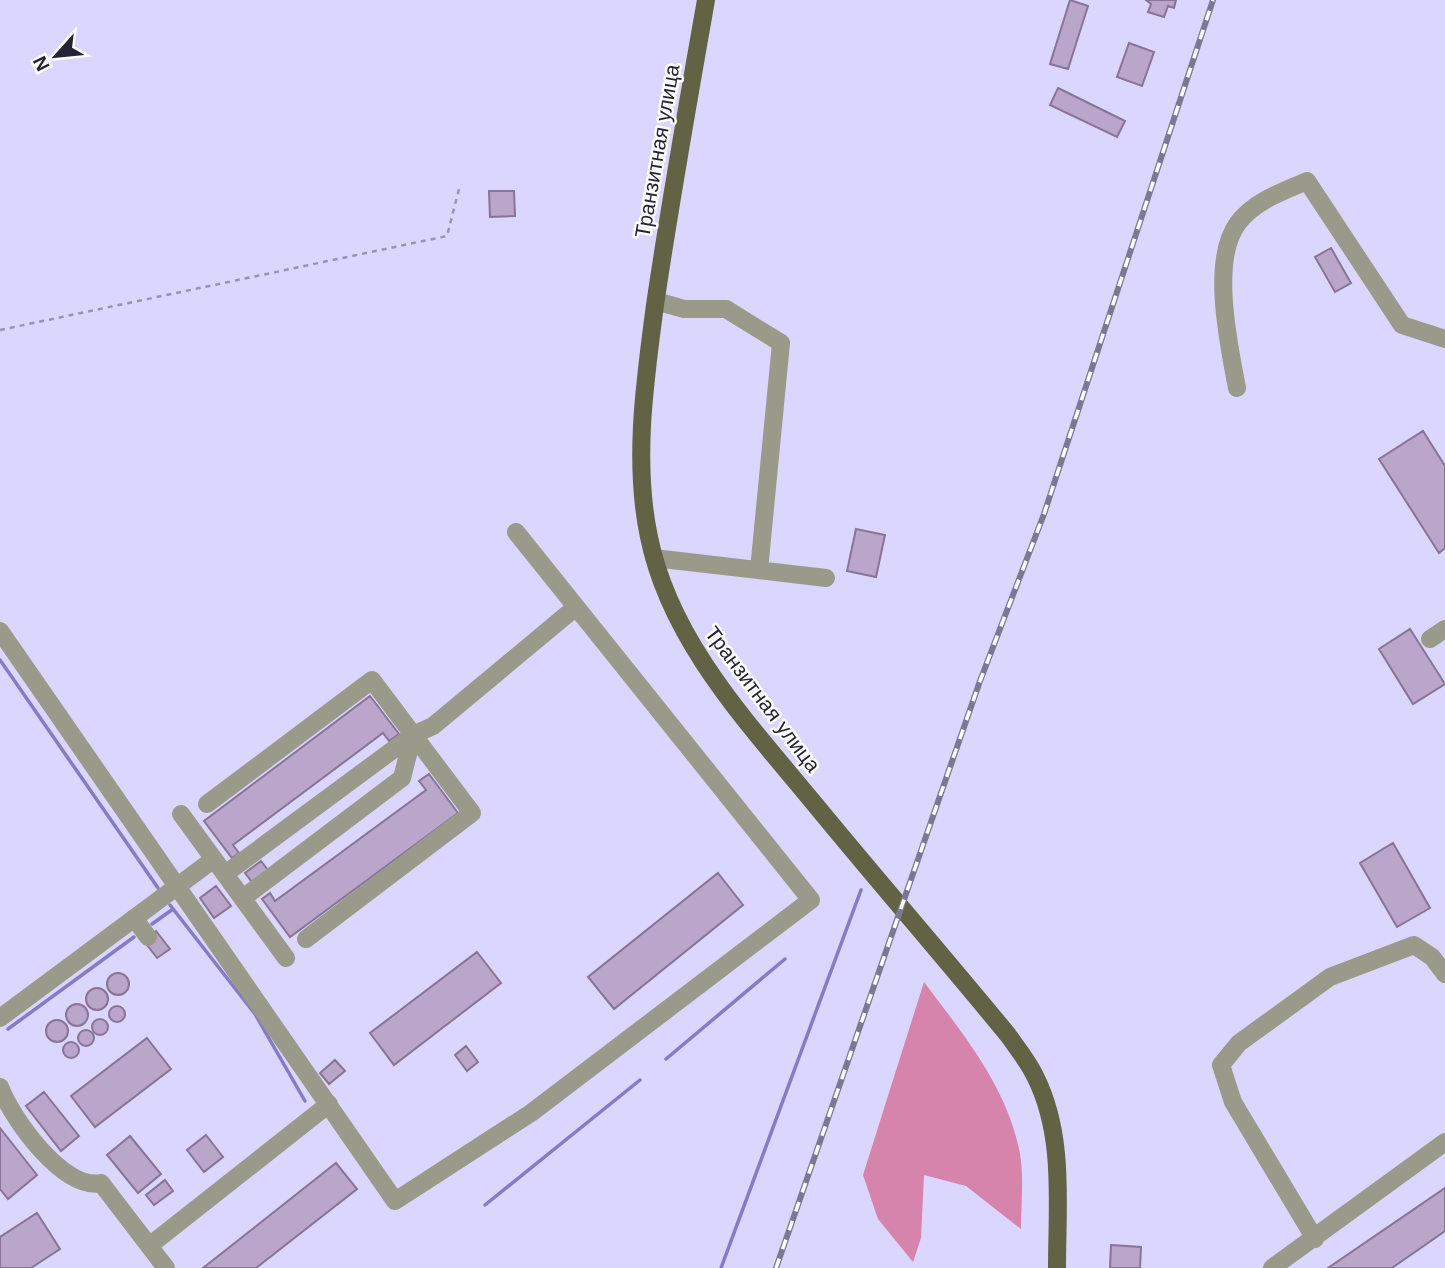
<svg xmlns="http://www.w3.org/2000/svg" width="1445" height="1268" viewBox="0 0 1445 1268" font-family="Helvetica,sans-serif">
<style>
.forest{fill:#d684ac}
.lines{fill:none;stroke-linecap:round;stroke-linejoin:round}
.stream{stroke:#867bc6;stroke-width:3.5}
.building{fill:#baa6ca;stroke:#877496;stroke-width:2}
.path{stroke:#9794b3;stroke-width:2.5;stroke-dasharray:5 5;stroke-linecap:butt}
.minor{stroke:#999a89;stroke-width:18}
.major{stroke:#626344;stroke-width:18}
.rail-casing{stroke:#7b7893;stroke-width:6}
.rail{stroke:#fdfdfd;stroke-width:3.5;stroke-dasharray:10;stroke-linecap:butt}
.labels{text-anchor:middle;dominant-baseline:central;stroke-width:5;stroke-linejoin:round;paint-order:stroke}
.street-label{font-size:21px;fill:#262433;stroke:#fdfdfd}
</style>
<rect width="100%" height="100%" fill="#dad6fe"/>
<path class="forest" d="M924,982C963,1034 1008,1088 1020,1154C1024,1177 1021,1205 1021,1229L966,1186L924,1175L921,1238L913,1262L878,1219L863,1175Z"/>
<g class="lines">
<path class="stream" d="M0,660L158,888
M170,905L255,1014L305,1101
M152,924L173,909
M8,1029L134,937
M666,1059L785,959
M485,1205L640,1080
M721,1268L861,890"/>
</g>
<path class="building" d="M1070,0L1088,6L1068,69L1050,64Z
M1146,0H1176L1174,8L1168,6L1164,17L1148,12L1151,4Z
M1129,43L1154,52L1142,86L1117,77Z
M1058,88L1125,121L1117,137L1050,105Z
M489,191H514L515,216L490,217Z
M1331,248L1351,283L1335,292L1315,257Z
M1423,431L1445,466V548L1439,553L1379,459Z
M856,529L885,535L876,577L847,571Z
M1410,629L1445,684L1413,704L1379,649Z
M370,696L399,734L389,741L383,733L233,845L239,853L232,858L204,821Z
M429,774L458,813L290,937L262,899L270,893L275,901L426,790L419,781Z
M1393,843L1430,908L1397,927L1360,863Z
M261,861L268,870L252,882L245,873Z
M718,873L743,905L614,1009L588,977Z
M216,886L231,906L214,918L200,898Z
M156,931L170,949L157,958L144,941Z
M477,952L501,983L394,1065L370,1033Z
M107 984a11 11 0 1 1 22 0a11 11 0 1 1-22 0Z
M86 999a11 11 0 1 1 22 0a11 11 0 1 1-22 0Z
M66 1015a11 11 0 1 1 22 0a11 11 0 1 1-22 0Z
M109 1014a8 8 0 1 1 16 0a8 8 0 1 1-16 0Z
M92 1027a8 8 0 1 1 16 0a8 8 0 1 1-16 0Z
M46 1031a11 11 0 1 1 22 0a11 11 0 1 1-22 0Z
M78 1038a8 8 0 1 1 16 0a8 8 0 1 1-16 0Z
M147,1038L171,1069L95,1127L71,1096Z
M63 1050a8 8 0 1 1 16 0a8 8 0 1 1-16 0Z
M466,1046L478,1062L467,1071L455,1055Z
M335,1060L345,1071L329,1084L320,1073Z
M44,1092L79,1136L61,1151L26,1106Z
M0,1128L37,1175L8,1199L0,1189Z
M206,1135L223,1157L204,1172L187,1150Z
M130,1136L161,1174L138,1193L107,1155Z
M336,1163L357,1189L256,1268H203Z
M165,1180L173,1191L154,1205L146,1195Z
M1445,1188V1231L1392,1268H1328Z
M37,1213L60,1249L31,1268H0V1237Z
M1111,1245L1141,1247L1140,1268H1110Z"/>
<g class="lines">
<path class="path" d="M0,330L447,236L459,189"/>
<path class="minor" d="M656,301L684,309H726L781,343L759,570
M1237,388C1229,345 1210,260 1238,223C1254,201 1284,191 1307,181L1402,325L1445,339
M654,558L826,578
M0,631L395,1201L531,1113L811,900L516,532
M1430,639L1445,629
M207,804L372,680L472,813L306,939
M181,814L286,958
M225,874L413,735L433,726L576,607
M243,898L402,778L413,735
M134,918L148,937
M0,1018L214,859
M0,1087C12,1119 64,1191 101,1183L166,1268
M1315,1239L1233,1102L1221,1065L1239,1043L1330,977L1414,945L1432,957L1445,974
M149,1246L329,1104
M1272,1268L1445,1142"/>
<path class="major" d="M706,0C688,102 670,203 655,305C645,381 633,461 649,537C670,641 748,723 813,802C877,880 944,957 1008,1035C1017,1048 1028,1061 1035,1076C1065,1135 1057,1204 1057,1268"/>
<defs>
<path id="rail" d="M776,1268L980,681L1044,514L1213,0"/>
</defs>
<use href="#rail" class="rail-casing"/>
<use href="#rail" class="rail"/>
</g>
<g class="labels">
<g class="street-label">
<text transform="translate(657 151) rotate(-80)">Транзитная улица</text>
<text transform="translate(763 699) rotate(53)">Транзитная улица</text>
</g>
</g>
<g transform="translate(56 56) rotate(243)" stroke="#fdfdfd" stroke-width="5" paint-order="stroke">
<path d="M0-5L12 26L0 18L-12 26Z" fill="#262433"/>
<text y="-10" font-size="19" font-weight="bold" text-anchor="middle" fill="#262433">N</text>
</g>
</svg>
